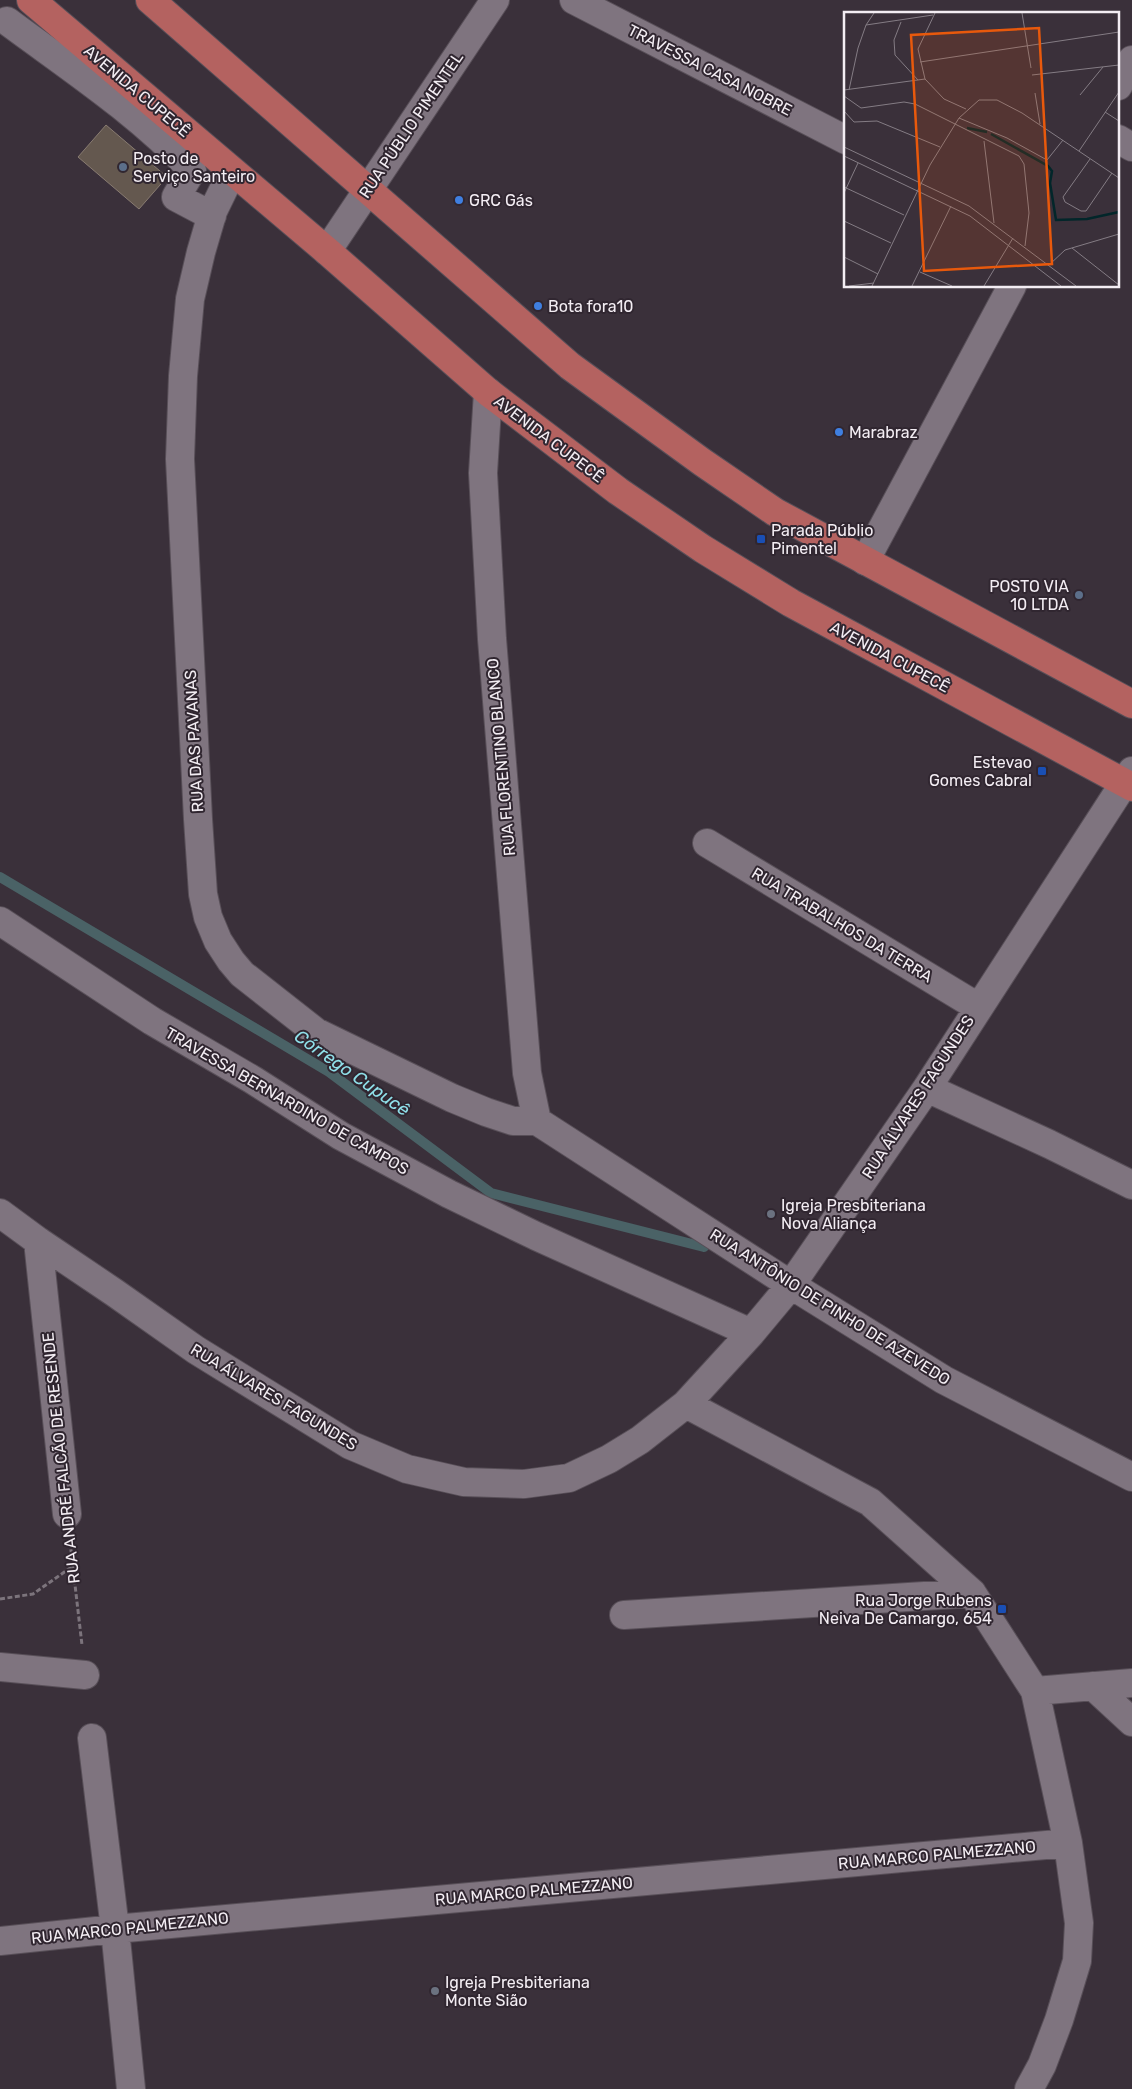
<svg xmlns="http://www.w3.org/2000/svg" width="1132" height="2089" viewBox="0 0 1132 2089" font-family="Rubik,sans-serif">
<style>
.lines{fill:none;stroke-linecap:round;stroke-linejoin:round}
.stream{stroke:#4a6266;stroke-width:10}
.building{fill:#64584f;stroke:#887b71}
.minor-casing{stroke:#584f58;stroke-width:30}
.major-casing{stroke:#584f58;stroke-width:30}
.path{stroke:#7c747c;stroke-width:3;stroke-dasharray:5 2.5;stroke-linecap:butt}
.minor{stroke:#7f747f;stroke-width:28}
.major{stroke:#b46260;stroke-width:28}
.service-dot{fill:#5c6f8a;stroke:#302630;stroke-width:2}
.shop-dot{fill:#3f7fe0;stroke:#302630;stroke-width:2}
.transit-dot{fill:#1a4fb4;stroke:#302630;stroke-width:2}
.worship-dot{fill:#6b7280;stroke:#302630;stroke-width:2}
.labels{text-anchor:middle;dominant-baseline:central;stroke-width:4;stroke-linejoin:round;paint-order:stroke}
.street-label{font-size:16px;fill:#f3edf3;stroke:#302630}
.poi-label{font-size:16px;fill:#f3edf3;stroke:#302630;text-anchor:start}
.water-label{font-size:18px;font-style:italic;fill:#90e0ea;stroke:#302630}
.inset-river{fill:none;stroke:#02262a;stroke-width:2.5}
.inset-road{fill:none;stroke:#847c84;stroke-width:1}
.view{fill:#e8590c;fill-opacity:0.15;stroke:#e8590c;stroke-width:2.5}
.inset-edge{fill:none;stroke:#f3edf3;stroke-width:2.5}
</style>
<rect width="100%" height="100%" fill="#3a303a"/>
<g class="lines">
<path class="stream" d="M0,877L329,1072L491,1193L704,1247"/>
</g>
<path class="building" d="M106,125L167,177L139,209L78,157Z"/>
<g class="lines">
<defs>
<path id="minor" d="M574,0L846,140
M7,21C69,67 139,113 192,170L176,197L212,216
M1118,86L1132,60
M1118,139L1132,147
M232,172L213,211L201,252L190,299L183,376L180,459L198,819L203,894L208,917L218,941L231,961L242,974L316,1032L452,1098L486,1112L513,1121H537
M327,251L495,0
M488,392L483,473L492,639L527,1073L537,1121
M865,561L1012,286
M707,843L978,1007
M0,921L152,1021L253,1080L341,1136L449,1194L536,1236L751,1333
M927,1088L1049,1144L1132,1185
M537,1121L791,1285L944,1380L1132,1477
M0,1213L38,1241L115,1293L196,1350L350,1445L407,1469L464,1482L524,1484L569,1478L609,1459L640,1440L686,1404L751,1333L791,1285L927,1088L1132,771
M38,1241L67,1514
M686,1404L870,1502L972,1593L1035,1691L1068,1843L1079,1923L1077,1961L1059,2020L1042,2065L1029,2089
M624,1615L972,1593
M0,1667L85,1675
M1093,1686L1132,1722
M1035,1691L1132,1683
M92,1738L115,1929L131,2089
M0,1941L115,1929L1068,1843"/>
<path id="major" d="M31,0L327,251L488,392L618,491L703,549L791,603L1132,787
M150,0L570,366L702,462L775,512L1132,704"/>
</defs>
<use href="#minor" class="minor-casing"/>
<use href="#major" class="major-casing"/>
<path class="path" d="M70,1542L82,1645
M0,1599L33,1594L73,1566"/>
<use href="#minor" class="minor"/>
<use href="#major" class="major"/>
</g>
<g class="service-dot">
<circle cx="123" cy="167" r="5"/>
<circle cx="1079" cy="595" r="5"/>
</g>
<g class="shop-dot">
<circle cx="459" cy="200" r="5"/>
<circle cx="538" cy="306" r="5"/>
<circle cx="839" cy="432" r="5"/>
</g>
<g class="transit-dot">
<rect x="756" y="534" width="10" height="10" rx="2.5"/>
<rect x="1037" y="766" width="10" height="10" rx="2.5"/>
<rect x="997" y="1604" width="10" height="10" rx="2.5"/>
</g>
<g class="worship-dot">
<circle cx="771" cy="1214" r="5"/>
<circle cx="435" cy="1991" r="5"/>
</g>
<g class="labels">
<g class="street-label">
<text transform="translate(710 70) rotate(27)">TRAVESSA CASA NOBRE</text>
<text transform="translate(137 91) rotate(40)">AVENIDA CUPECÊ</text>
<text transform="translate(411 125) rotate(-56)">RUA PÚBLIO PIMENTEL</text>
<text transform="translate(549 439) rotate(37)">AVENIDA CUPECÊ</text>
<text transform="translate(890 657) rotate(28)">AVENIDA CUPECÊ</text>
<text transform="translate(194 741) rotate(-93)">RUA DAS PAVANAS</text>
<text transform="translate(501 757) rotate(-95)">RUA FLORENTINO BLANCO</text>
<text transform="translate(842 925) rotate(31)">RUA TRABALHOS DA TERRA</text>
<text transform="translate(918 1097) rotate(-57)">RUA ÁLVARES FAGUNDES</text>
<text transform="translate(287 1101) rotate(30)">TRAVESSA BERNARDINO DE CAMPOS</text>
<text transform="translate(830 1307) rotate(32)">RUA ANTÔNIO DE PINHO DE AZEVEDO</text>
<text transform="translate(274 1397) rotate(31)">RUA ÁLVARES FAGUNDES</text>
<text transform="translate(61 1458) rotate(-96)">RUA ANDRÉ FALCÃO DE RESENDE</text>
<text transform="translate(937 1855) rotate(-5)">RUA MARCO PALMEZZANO</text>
<text transform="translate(534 1891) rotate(-5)">RUA MARCO PALMEZZANO</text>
<text transform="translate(130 1928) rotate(-6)">RUA MARCO PALMEZZANO</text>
</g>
<g class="poi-label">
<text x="133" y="158">Posto de<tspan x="133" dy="18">Serviço Santeiro</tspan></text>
<text x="469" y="200">GRC Gás</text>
<text x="548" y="306">Bota fora10</text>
<text x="849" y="432">Marabraz</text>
<text x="771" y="530">Parada Públio<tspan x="771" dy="18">Pimentel</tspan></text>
<text x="1069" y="586" text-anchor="end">POSTO VIA<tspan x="1069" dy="18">10 LTDA</tspan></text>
<text x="1032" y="762" text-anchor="end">Estevao<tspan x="1032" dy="18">Gomes Cabral</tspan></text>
<text x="781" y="1205">Igreja Presbiteriana<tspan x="781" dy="18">Nova Aliança</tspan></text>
<text x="992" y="1600" text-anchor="end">Rua Jorge Rubens<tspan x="992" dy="18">Neiva De Camargo, 654</tspan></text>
<text x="445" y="1982">Igreja Presbiteriana<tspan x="445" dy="18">Monte Sião</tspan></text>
</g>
<g class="water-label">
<text transform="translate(352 1073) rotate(35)">Córrego Cupucê</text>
</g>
</g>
<g transform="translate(844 12)">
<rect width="275" height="275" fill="#3a303a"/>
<path class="inset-river" d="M123,116L143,120M147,122L204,154L208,159L206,171L212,208L243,207L275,200"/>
<path class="inset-road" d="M91,1L74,37L81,67L100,87L122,97M178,1L187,56M57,10L50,28L51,43L74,68M22,13L89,3M76,50L275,20M188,63L275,53M0,78L81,67M5,78L14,36L22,13L30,1M191,81L196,112M236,83L259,55M0,84L17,96L60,90L71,92L175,144L180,152L185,201L181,234M0,99L10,110L33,109L96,135M261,100L275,109M115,106L163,126L203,148L219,128M140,129L150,211M0,135L125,194L232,274M235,139L275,80M0,144L126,204L217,274M246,147L219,185L221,190L237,199H242L268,161M0,175L60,203M0,181L14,151M0,209L47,231M228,236L275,273M0,245L34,262M205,253L221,238L275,222M76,260L108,274M5,274L30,271M28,274L86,153L115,106L135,88H153L178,101L275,166M68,274L107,194M140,274L169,226"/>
<path class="view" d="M195,16L208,252L80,259L67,23Z"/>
<rect width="275" height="275" class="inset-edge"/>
</g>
</svg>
